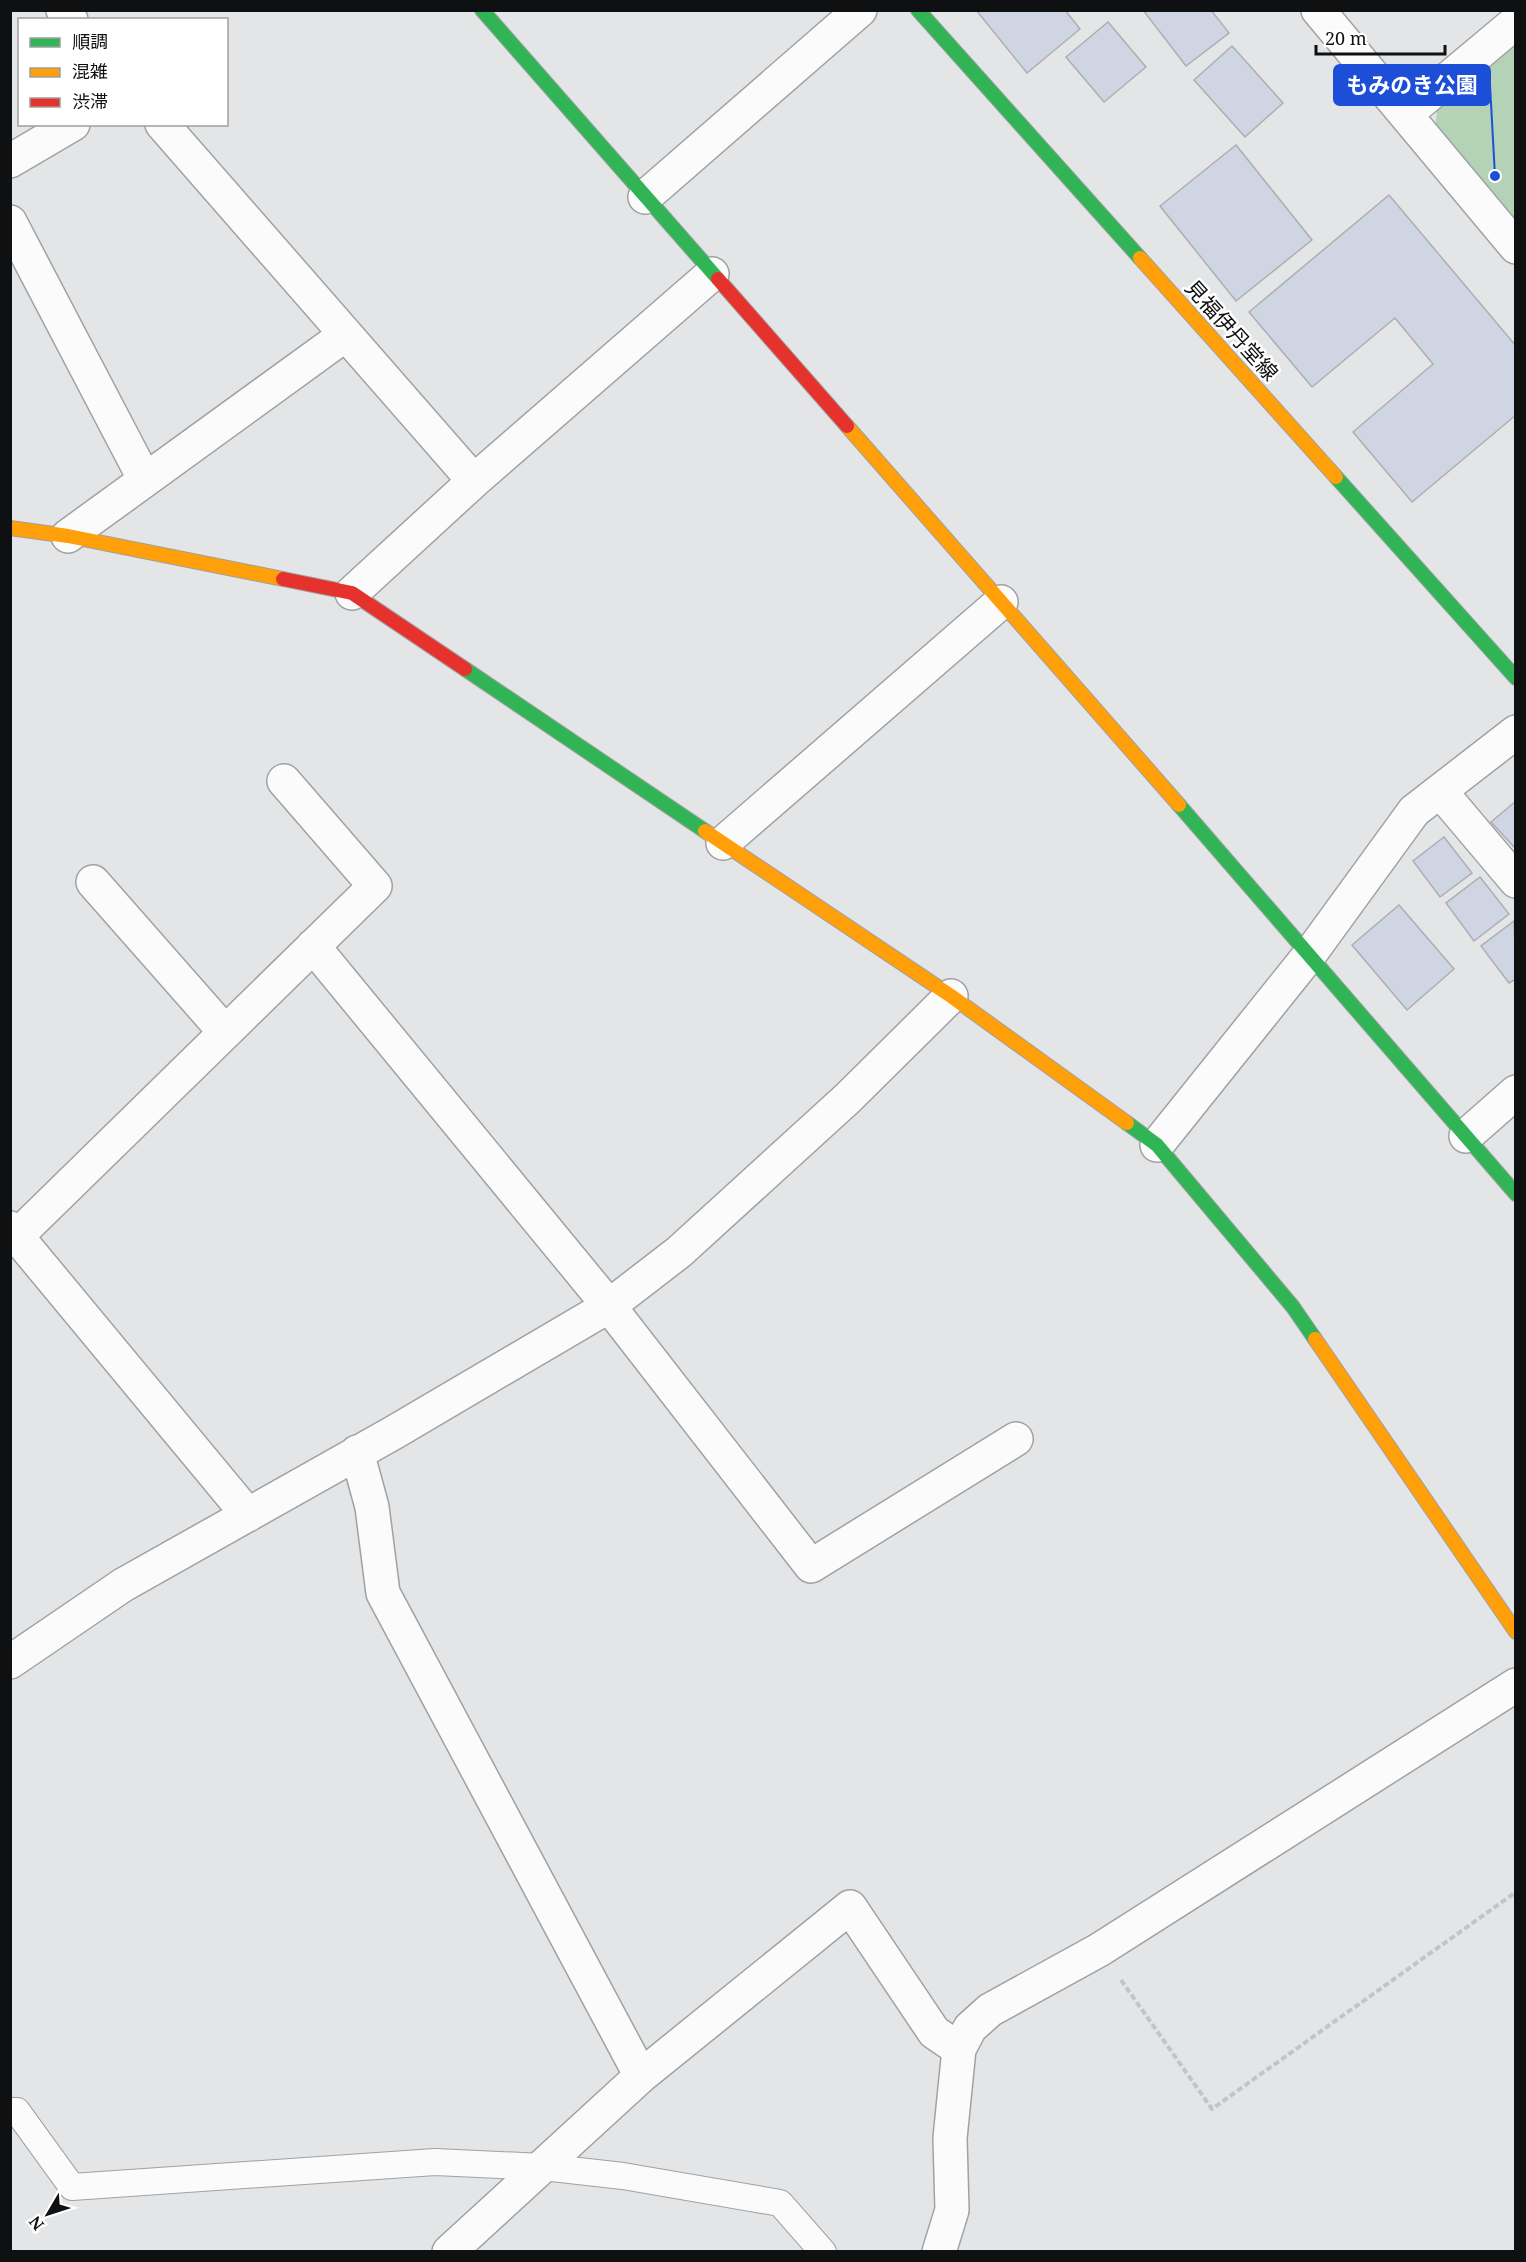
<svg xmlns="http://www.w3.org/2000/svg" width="1526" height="2262" viewBox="0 0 1526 2262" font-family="'Noto Serif','Noto Sans JP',serif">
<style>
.green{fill:#b3d2b6}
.building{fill:#d0d5e3;stroke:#adaeaf;stroke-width:1.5}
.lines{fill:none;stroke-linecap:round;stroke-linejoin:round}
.lane-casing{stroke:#a0a1a2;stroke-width:28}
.street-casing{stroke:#a0a1a2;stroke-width:36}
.fast-casing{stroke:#a0a1a2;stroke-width:16}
.slow-casing{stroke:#a0a1a2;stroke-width:16}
.jam-casing{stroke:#a0a1a2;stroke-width:16}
.path{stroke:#c3c4c5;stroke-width:4;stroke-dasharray:6 3;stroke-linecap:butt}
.lane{stroke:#fbfbfb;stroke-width:26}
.street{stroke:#fbfbfb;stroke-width:33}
.fast{stroke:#30b455;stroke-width:14}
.slow{stroke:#ff9f0a;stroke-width:14}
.jam{stroke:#e5322d;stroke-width:14}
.labels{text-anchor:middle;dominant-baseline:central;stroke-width:5;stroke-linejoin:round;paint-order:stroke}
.street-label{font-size:21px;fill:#0f1011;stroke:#fff}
.leader{fill:none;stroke:#1d4ed8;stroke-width:2}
.callout-dot{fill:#1d4ed8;stroke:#fff;stroke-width:2}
.callout{fill:#1d4ed8;stroke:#1d4ed8;stroke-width:2}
.callout-label{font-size:22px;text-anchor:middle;font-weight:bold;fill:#fff}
</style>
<rect width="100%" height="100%" fill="#e3e5e7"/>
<path class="green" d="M1515,40V225L1435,127L1438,104Z"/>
<path class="building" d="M976,10H1065L1080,29L1027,73Z
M1143,10H1211L1229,33L1186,66Z
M1108,22L1146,67L1104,102L1066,57Z
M1232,46L1283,103L1245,137L1194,80Z
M1236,145L1312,240L1236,301L1160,206Z
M1389,195L1516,346V415L1412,502L1353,432L1433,364L1395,318L1312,387L1249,312Z
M1516,801V849L1491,822Z
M1444,837L1472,873L1440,897L1413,861Z
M1480,877L1509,914L1474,941L1446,903Z
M1399,905L1454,969L1407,1010L1352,945Z
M1514,921L1516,979L1509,983L1481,946Z"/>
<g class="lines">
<defs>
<path id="lane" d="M10,2111H17L72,2187L435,2162L543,2167L623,2176L780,2203L823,2252"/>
<path id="street" d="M63,10L71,20
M1318,10L1516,247
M1406,114L1516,22
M162,124L474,481
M10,161L73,124
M645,197L860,10
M10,222L145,480
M68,536L345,335
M352,593L474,481L712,274
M1440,791L1516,881
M723,843L1001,602
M93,882L225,1032
M313,946L609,1306L811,1566L1016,1439
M1466,1136L1516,1092
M1157,1145L1310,954L1414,811L1516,732
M10,1228L248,1515
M17,1236L375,886L284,781
M357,1452L372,1507L383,1593L641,2076L449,2252
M10,1662L123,1585L393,1433L609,1306L679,1252L848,1098L951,996
M641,2076L850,1907L934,2032L959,2049
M939,2252L952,2210L950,2138L959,2049L970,2028L990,2010L1099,1950L1516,1685"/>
<path id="fast" d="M482,10L718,279
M918,10L1140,258
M1336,477L1516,678
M465,669L705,831
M1179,805L1516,1194
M1127,1123L1157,1145L1293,1307L1315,1339"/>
<path id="slow" d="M1140,258L1336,477
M847,426L1179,805
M10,528L68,536L283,579
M705,831L951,996L1127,1123
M1315,1339L1516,1632"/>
<path id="jam" d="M718,279L847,426
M283,579L352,593L465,669"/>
</defs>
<use href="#lane" class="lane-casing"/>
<use href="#street" class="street-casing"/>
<use href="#fast" class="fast-casing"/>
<use href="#slow" class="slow-casing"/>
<use href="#jam" class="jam-casing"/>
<path class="path" d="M1121,1980L1212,2109L1516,1892"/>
<use href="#lane" class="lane"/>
<use href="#street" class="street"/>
<use href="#fast" class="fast"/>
<use href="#slow" class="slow"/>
<use href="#jam" class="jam"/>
</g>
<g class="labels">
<g class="street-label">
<text transform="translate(1232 330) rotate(48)">見福伊丹堂線</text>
</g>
</g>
<path class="leader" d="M1495 176L1490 85"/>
<circle class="callout-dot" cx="1495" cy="176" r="6"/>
<rect class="callout" x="1334" y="65" width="156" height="40" rx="6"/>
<g class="callout-label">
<text x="1412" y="93">もみのき公園</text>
</g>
<rect width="1526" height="2262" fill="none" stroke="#0f1011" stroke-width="24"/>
<rect x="18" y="18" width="210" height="108" fill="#ffffff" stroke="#9f9fa0" stroke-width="1.5"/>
<rect x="30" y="38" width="30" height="9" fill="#30b455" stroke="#9f9fa0" stroke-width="1.5"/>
<text x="72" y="48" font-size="18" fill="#0f1011">順調</text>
<rect x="30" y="68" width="30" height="9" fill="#ff9f0a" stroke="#9f9fa0" stroke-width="1.5"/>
<text x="72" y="78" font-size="18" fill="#0f1011">混雑</text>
<rect x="30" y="98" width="30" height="9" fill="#e5322d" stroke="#9f9fa0" stroke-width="1.5"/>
<text x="72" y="108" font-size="18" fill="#0f1011">渋滞</text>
<g transform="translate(48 2214) rotate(231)" stroke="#ffffff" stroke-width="4.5" paint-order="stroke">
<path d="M0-4.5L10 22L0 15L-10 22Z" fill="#0f1011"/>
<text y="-9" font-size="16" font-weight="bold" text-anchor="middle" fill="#0f1011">N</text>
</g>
<path d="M1316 45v9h129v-9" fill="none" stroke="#0f1011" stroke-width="3"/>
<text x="1325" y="45" font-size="18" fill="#0f1011" stroke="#ffffff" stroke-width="4.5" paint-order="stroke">20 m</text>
</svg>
